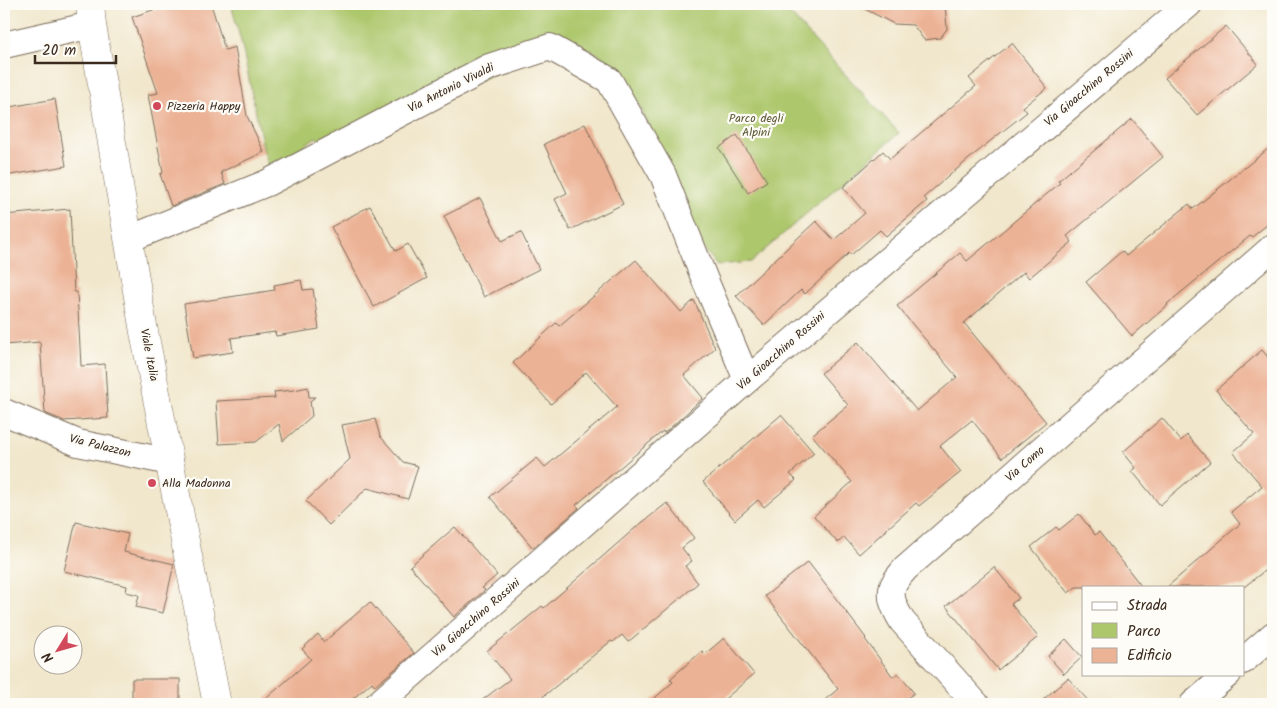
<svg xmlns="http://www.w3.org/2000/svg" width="1277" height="708" viewBox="0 0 1277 708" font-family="Kalam,sans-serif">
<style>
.green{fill:#adc76c;stroke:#747845}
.building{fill:#ecb295}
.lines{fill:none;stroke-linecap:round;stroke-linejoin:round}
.minor-casing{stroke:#7b6c5b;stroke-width:28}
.secondary-casing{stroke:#7b6c5b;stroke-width:29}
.minor{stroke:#fff;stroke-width:26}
.secondary{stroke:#fff;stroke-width:28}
.poi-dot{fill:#d1495b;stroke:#fdfcf7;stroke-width:2}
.labels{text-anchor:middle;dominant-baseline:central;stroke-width:4.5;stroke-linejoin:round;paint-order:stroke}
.street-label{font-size:12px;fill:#3b2a1e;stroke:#fdfcf7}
.poi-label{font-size:12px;fill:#3b2a1e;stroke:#fdfcf7;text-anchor:start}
.park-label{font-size:12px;fill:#5d5935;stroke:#fdfcf7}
</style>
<rect width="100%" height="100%" fill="#fdfcf7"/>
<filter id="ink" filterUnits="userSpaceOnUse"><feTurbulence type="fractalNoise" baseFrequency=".02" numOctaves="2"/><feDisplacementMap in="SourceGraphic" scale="10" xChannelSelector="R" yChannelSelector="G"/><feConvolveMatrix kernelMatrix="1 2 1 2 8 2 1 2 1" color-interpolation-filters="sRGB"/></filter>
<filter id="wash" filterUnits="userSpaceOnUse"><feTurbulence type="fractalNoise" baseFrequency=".0096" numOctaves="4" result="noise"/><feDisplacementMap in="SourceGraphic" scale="20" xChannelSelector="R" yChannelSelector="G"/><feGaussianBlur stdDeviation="1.12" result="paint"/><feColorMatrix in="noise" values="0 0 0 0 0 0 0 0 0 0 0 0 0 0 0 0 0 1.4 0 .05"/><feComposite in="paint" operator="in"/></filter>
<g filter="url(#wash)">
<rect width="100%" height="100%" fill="#f1e7cc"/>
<path class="green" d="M231,4H781L899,133L751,262L717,265L705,250L679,197L639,104L628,83L614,66L601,56L587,48L560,43L332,149L316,137L288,157L274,173L269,166L264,152L242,45Z"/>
<g id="blocks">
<path class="building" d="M171,4H211L225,50L235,47L247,116L264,152L221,172L225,184L171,206L160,174L163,173L148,95L158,93L132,17Z
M855,4H945L947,29L940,38L924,40L913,25L894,24Z
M1226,26L1258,64L1197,115L1165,78Z
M1012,43L1047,88L1023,107L1027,112L989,142L924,197L927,201L886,236L880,230L851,255L849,253L805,294L801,290L764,325L736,296L816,221L834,240L865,213L843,187L883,151L890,159L976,86L969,78Z
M55,99L66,166L4,176V108Z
M1132,119L1163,157L1067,236L1072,242L1029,278L1024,272L964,323L1046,422L1002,458L972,420L940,446L961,472L919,506L916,503L859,554L844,537L838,543L814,516L852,482L812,435L848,405L821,373L858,342L917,411L957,377L897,306L960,253L967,261L1060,183L1058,181Z
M585,124L623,204L570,230L555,199L567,193L544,144Z
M737,135L767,181L748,193L719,148Z
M1273,145V220L1252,237L1250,236L1167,304L1168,305L1132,336L1086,282L1122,251L1126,256L1189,204L1193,209Z
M480,198L502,241L521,232L539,269L484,297L444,216Z
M370,206L396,251L408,244L427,278L374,307L331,227Z
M70,209L74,292H77L81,366L105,364L108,418L64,421L45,413L40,342L4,345V215Z
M636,260L681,312L694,300L715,348L684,375L703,398L669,429L664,433L663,431L576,505L579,508L533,548L490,497L537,458L545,467L617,407L586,372L551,404L513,363L556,323L559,326Z
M301,280L303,290L313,289L319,329L276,336L275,332L231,338L233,352L193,358L184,304L275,290L274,285Z
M1262,350L1273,363V564L1244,587H1167L1240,524L1231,512L1262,486L1233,452L1254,434L1216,390Z
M308,387L309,397H315L310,401L312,416L283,441L279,424L256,442L219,444L216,401L275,398L274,392L294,390Z
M781,415L814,453L790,474L796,480L764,507L758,500L735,520L703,482Z
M1162,418L1181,441L1187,435L1210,462L1160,505L1132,471L1136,468L1123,452Z
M375,419L380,436L403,462L418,466L408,499L367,488L329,525L306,501L350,459L342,425Z
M667,503L694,538L682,548L692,561L685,566L698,583L628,642L622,635L613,642L611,641L534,704H477L510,679L487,651L542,606L544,608L634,529Z
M1079,514L1095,535L1099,532L1142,587H1076L1068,593L1031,547L1056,527L1059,530Z
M76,522L128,534L124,552L174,564L163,613L136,607L139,595L126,592L127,586L64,571Z
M455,527L497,575L482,588L485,590L454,617L410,566Z
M808,562L866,638L865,639L893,677L898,673L914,693L900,704H820L838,689L765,596Z
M994,567L1019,598L1011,604L1038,637L998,670L946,606Z
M370,602L414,653L375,686L372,682L347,704H260L311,659L302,649L318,634L324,642Z
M724,638L754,674L719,704H648L673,682L670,679L702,651L705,654Z
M1066,639L1082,657L1064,674L1048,656Z
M1068,678L1091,704H1038Z
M132,679H180V704H132Z"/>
</g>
</g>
<g filter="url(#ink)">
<use href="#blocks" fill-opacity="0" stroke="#7b6c5b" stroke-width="1"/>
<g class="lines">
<defs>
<path id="minor" d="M4,45L92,25
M129,239L267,183L489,67L550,47L609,80L663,175L705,280L747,380
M4,412L78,443L170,462
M1243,661L1273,635
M378,704L747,380L1189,4
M976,704L902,621C895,609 887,595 895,582C898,577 902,573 905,569L1273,247
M1193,704L1228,674"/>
<path id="secondary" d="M90,4L92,25L144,332L217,704"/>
</defs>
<use href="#minor" class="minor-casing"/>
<use href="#secondary" class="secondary-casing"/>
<use href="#minor" class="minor"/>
<use href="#secondary" class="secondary"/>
</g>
</g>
<g class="poi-dot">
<circle cx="157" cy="106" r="5"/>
<circle cx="152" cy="483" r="5"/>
</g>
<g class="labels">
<g class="street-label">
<text transform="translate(451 88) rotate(-27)">Via Antonio Vivaldi</text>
<text transform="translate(1089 88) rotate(-40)">Via Gioacchino Rossini</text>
<text transform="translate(781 351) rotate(-41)">Via Gioacchino Rossini</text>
<text transform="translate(149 355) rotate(79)">Viale Italia</text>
<text transform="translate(100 446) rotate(14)">Via Palazzon</text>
<text transform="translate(1025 464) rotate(-41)">Via Como</text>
<text transform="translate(476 618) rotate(-41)">Via Gioacchino Rossini</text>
</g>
<g class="poi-label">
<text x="167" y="106">Pizzeria Happy</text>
<text x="162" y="483">Alla Madonna</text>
</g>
<g class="park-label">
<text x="756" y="118">Parco degli<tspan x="756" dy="14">Alpini</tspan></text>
</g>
</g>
<rect width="1277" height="708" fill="none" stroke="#fdfcf7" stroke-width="20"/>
<rect x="1082" y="586" width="162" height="90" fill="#fdfcf7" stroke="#afa8a0"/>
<rect x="1092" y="602" width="25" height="8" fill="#ffffff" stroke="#afa8a0"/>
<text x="1127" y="610" font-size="15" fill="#3b2a1e">Strada</text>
<rect x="1092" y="623" width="25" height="15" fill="#adc76c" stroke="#afa8a0"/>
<text x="1127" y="636" font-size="15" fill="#3b2a1e">Parco</text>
<rect x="1092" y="648" width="25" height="15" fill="#ecb295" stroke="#afa8a0"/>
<text x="1127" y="660" font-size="15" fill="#3b2a1e">Edificio</text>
<g transform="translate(58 650) rotate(233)"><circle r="24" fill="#fdfcf7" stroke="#afa8a0"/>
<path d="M0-4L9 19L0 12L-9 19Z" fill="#d1495b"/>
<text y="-8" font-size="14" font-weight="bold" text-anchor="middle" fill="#3b2a1e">N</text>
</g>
<path d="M35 55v8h81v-8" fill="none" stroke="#3b2a1e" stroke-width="2.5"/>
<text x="42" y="55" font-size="15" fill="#3b2a1e" stroke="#fdfcf7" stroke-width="4" paint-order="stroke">20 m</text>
</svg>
